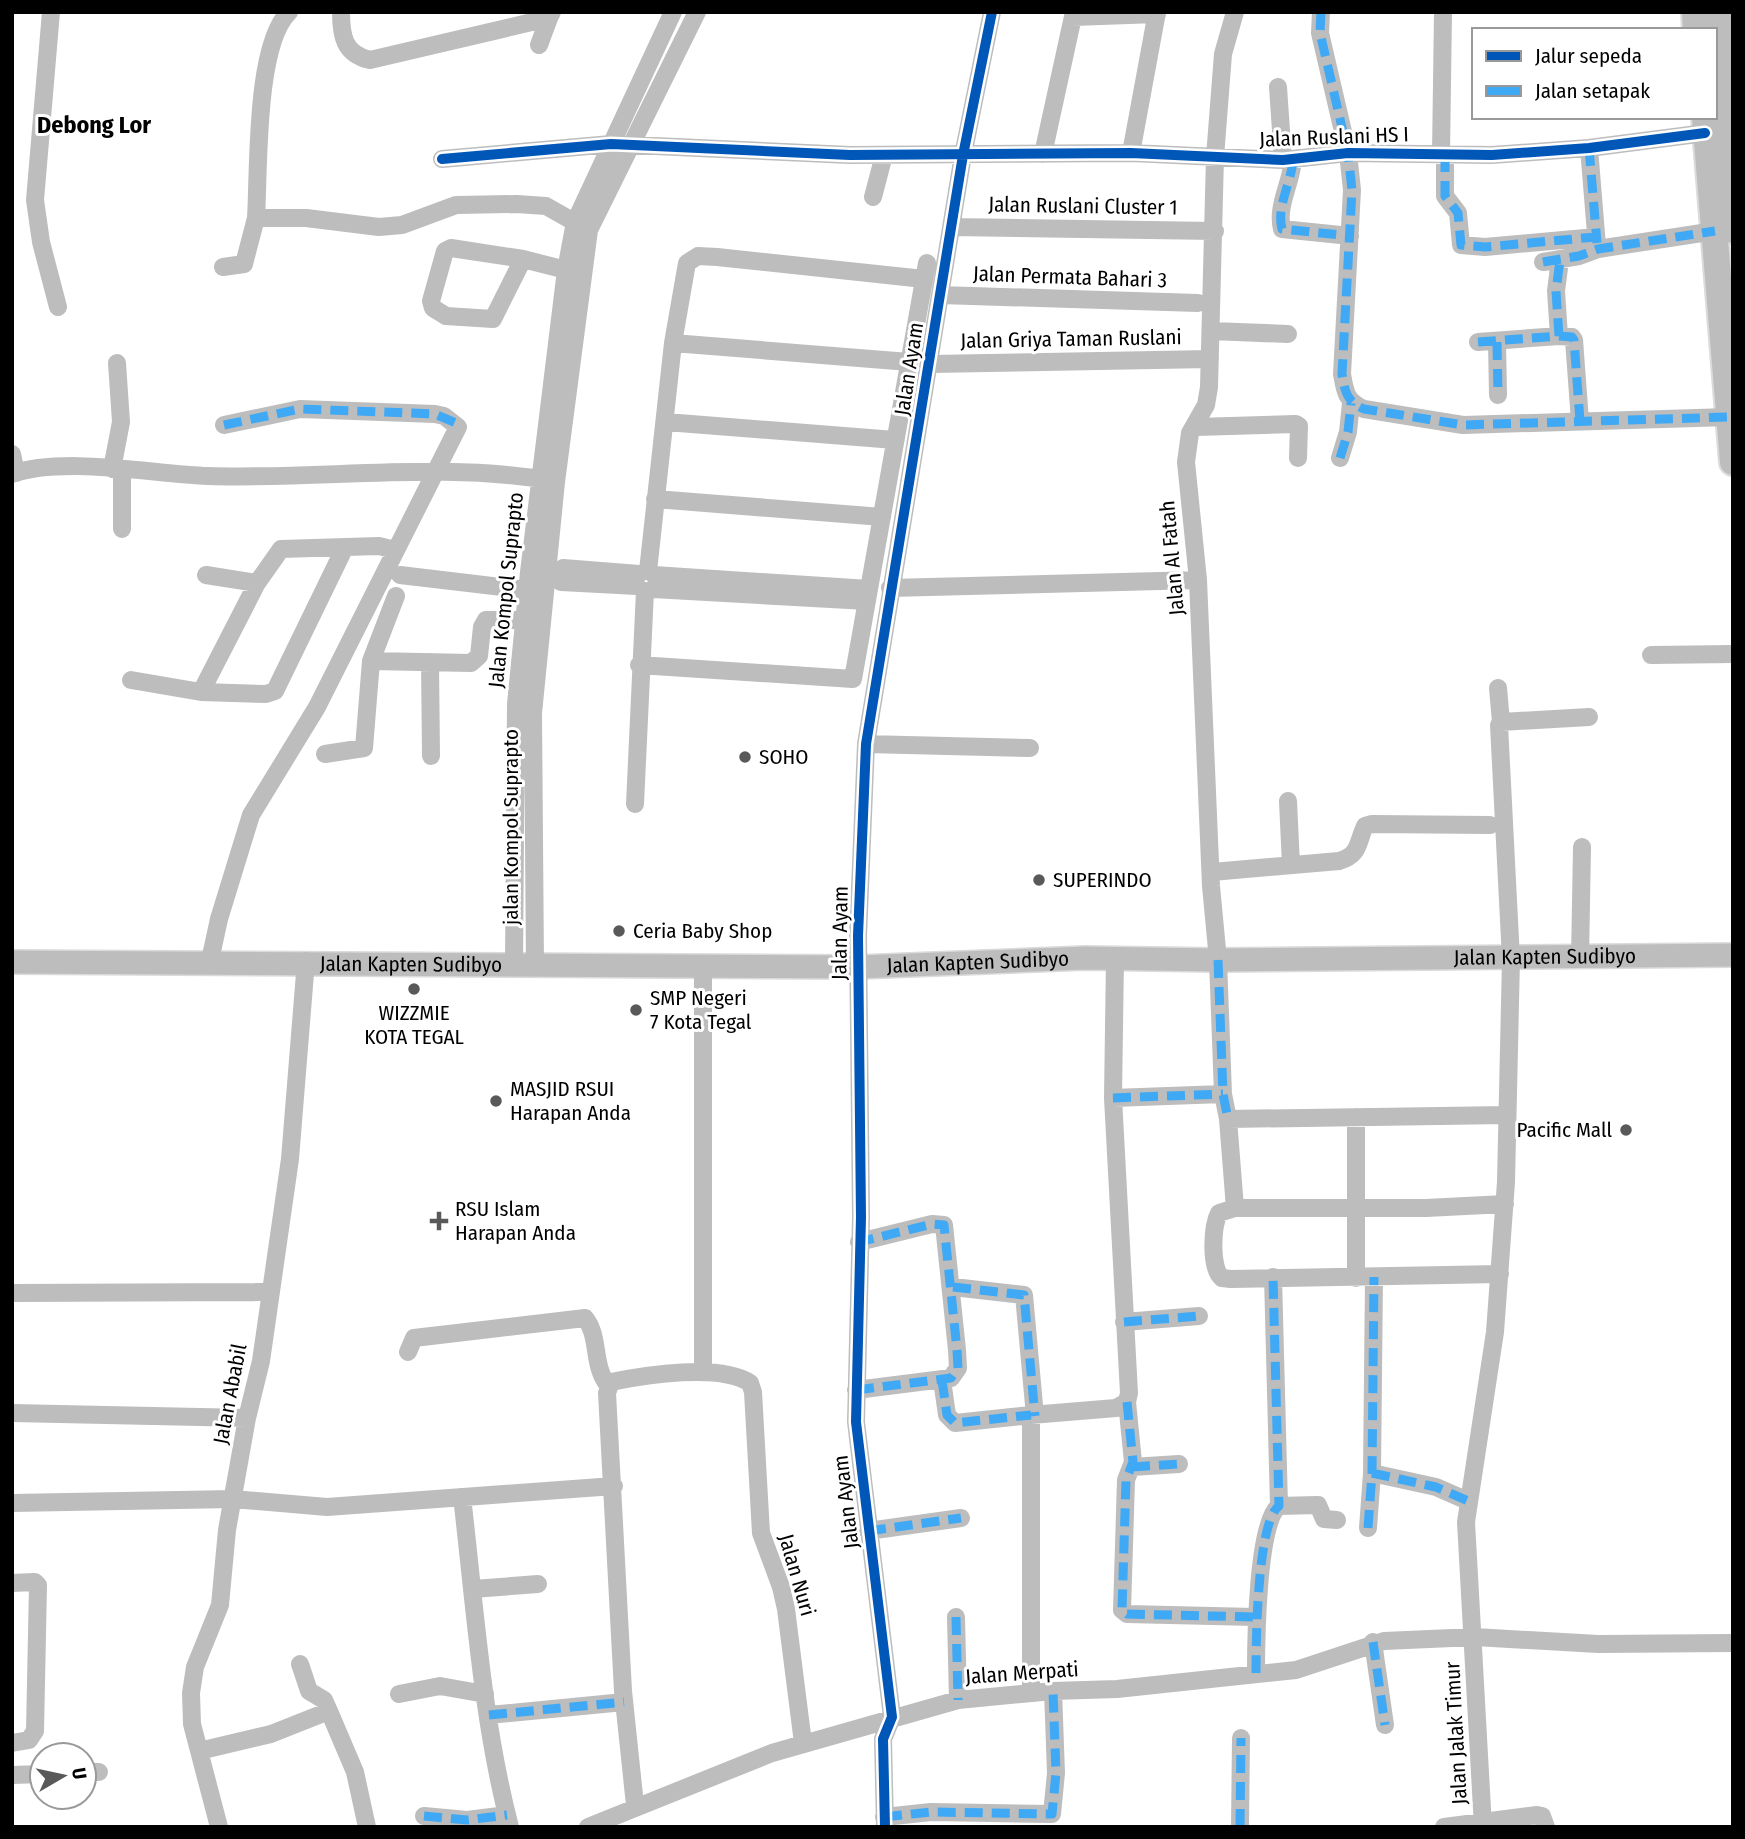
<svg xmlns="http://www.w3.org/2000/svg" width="1745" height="1839" viewBox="0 0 1745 1839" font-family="'Fira Sans Condensed',sans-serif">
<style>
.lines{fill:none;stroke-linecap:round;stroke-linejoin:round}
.major-casing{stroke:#dbdbdb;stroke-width:26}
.highway-casing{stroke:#dbdbdb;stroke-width:30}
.minor{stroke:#bdbdbd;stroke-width:18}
.major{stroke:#bdbdbd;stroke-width:23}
.highway{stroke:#bdbdbd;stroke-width:26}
.quiet{stroke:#3fa9f5;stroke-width:9;stroke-dasharray:18 9;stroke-linecap:butt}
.cycleway-casing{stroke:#fff;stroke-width:15}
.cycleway{stroke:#0057b8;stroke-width:10}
.poi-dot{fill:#595959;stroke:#fff;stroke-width:2.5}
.labels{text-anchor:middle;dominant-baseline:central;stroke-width:6;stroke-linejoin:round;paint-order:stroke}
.street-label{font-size:21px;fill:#000;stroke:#fff}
.poi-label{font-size:21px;fill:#000;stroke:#fff;text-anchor:start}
.quarter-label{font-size:24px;font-weight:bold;fill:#000;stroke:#fff}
</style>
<rect width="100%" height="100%" fill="#fff"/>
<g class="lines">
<defs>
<g id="major">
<path id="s1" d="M12,962L859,967L1085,958L1218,960L1733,955"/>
</g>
<path id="highway" d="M1695,12L1696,30
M1719,12L1733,230
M1705,117L1733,462"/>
</defs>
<use href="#major" class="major-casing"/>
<use href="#highway" class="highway-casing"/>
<path class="minor" d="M51,12L35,200L41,242L58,307
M289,12C255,45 259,169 256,218H306L379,227L402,225L456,205L517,204L546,206L583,227
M341,12C341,36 344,54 370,60L549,18L552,12
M1321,12L1320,33L1348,153L1352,190L1342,374C1345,392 1346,401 1364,409L1463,425L1729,417
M1073,17L1157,14
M539,45L549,18
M1278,87L1283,160
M1589,148L1597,246
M1131,153L1157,12
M1043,154L1074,12
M1441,154L1443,12
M1445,154V196L1458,213L1461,245L1485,247L1596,237
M442,159L611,144L850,155L1131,153L1283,160L1348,153L1492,155L1589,148L1705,133
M1293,159C1292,182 1276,206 1282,229L1350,236
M873,197L884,155
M952,227L1215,231
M523,259L493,319L446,316L433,308L431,301L445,251L451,248L523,259L566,270
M1543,262L1579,256L1598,249L1715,231
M223,267L244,264L256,218
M940,295L1198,303
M1211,331L1288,334
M1559,336L1572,337L1574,340L1580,421
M1478,342L1559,336L1556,291L1560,260
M1497,342L1498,395
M673,343L909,362
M930,364L1210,359
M666,422L895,440
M1196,427L1296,424L1299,426L1298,458
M12,454L16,473
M1340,458L1348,432L1351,403
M112,469L121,422L117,363
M122,470V529
M12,474C64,456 152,474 208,476C323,480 439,461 553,481
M655,499L882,517
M648,571L673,343L687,263L698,256L717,257L924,279
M539,573L556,574L563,568L639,574
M556,574L561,582L637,586
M206,575L257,583
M400,575L527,590
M654,575L869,589
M890,588L1198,580
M653,589L867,601
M1651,655L1733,654
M371,661L396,596
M430,662L431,756
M639,665L853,679L927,263
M131,680L201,692L257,583L281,549L379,546L395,550
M1498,688L1501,722
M201,692L266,694L275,691L345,547
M866,744L1030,748
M325,754L364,748L371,661L471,663L479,656L482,627L486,620H525
M1288,801L1291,865
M635,804L645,591
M1212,872L1339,861C1360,855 1357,843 1365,826L1372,824L1490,825
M1580,959L1582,847
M209,965L219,919L251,815L317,707L458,427L444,416L435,414L300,409L224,425
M514,965L516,704L529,572L566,270L575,222L673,12
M535,966L533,713L556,482L589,230L697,12
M703,967V1372
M1113,1098L1223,1094
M1356,1117V1278
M1228,1119L1223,1094L1218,960L1211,886L1198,580L1186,462L1190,433L1206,405L1209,387L1215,157L1223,54L1235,12
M1235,1208H1426L1505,1204
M1500,1274L1231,1279L1222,1278C1210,1268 1212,1227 1219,1213L1235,1208L1228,1119L1507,1115
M953,1287L1024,1295L1035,1416
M12,1293L269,1292
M1124,1322L1199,1316
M408,1352L414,1338L585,1318C600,1336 592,1366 608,1385
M942,1380L947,1415L955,1423L1031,1415
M856,1390L951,1378L958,1368L957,1350L944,1225L932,1224L859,1242
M1127,1402L1133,1462L1126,1480L1122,1610L1127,1614L1255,1617
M12,1413L247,1418
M1132,1467L1179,1464
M1372,1473L1436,1487L1468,1501
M462,1497C475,1607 482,1720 510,1827
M12,1503L233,1499L327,1507L614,1486
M1279,1506L1318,1505L1324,1519L1337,1520
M1368,1528L1372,1473L1374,1277
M868,1531L961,1518
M12,1583L35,1582L38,1585L35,1731L29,1740L12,1743
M473,1589L538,1584
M956,1617L958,1700
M1373,1642L1385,1725
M300,1664L309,1691L324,1700L329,1711
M1256,1673C1256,1644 1257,1521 1279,1506L1273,1277
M1031,1693V1415L1116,1408L1127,1402L1129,1393L1113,1098L1115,958
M399,1694L440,1686L485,1694
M489,1715L624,1702
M199,1751L271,1734L329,1711L355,1772L367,1827
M84,1772H99
M12,1775L42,1774
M635,1805L623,1691L607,1393L611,1382C645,1375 720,1363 750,1383L753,1392L761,1533L781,1587L786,1609L803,1743
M424,1816L467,1820L507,1815
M884,1817L931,1812L1052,1814L1056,1773L1053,1691
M219,1827L192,1724L191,1693L195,1667L220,1605L227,1530L247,1418L261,1361L290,1159L306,961
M588,1827L772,1753L958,1700L1053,1691L1117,1689L1296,1670L1384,1641L1475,1637L1598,1644L1733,1643
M885,1827L883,1739L892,1717L856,1422L861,1217L858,936L866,744L963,155L992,12
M1240,1827L1241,1738
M1444,1827L1537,1815L1542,1816L1546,1827
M1483,1827L1466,1522L1495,1332L1506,1182L1511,959L1499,725L1501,722L1589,717"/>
<use href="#major" class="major"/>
<use href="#highway" class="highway"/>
<path class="quiet" d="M1321,12L1320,33L1348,153L1352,190L1342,374C1345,392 1346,401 1364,409L1463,425L1729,417
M1589,148L1597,243
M1445,154V196L1458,213L1461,245L1485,247L1596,237
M1293,159C1292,182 1276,206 1282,229L1350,236
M1543,262L1579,256L1598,249L1715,231
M1559,336L1572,337L1574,340L1580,421
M1478,342L1559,336L1556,291L1560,260
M1497,342L1498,395
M224,425L300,409L435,414L456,423
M1340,458L1348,432L1351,403
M1218,960L1223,1094L1228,1119
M1113,1098L1223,1094
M953,1287L1024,1295L1035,1416
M1124,1322L1199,1316
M942,1380L947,1415L955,1423L1031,1415
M856,1390L951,1378L958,1368L957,1350L944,1225L932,1224L859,1242
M1127,1402L1133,1462L1126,1480L1122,1610L1127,1614L1255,1617
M1132,1467L1179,1464
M1372,1473L1436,1487L1468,1501
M1368,1528L1372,1473L1374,1277
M868,1531L961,1518
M956,1617L958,1700
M1373,1642L1385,1725
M1256,1673C1256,1644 1257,1521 1279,1506L1273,1277
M489,1715L624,1702
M424,1816L467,1820L507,1815
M884,1817L931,1812L1052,1814L1056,1773L1053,1691
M1240,1827L1241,1738"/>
<defs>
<path id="cycleway" d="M442,159L611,144L850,155L1131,153L1283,160L1348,153L1492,155L1589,148L1705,133
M885,1827L883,1739L892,1717L856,1422L861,1217L858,936L866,744L963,155L992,12"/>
</defs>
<use href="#cycleway" class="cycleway-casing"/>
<use href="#cycleway" class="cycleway"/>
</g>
<g class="poi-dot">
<circle cx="745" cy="757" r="7"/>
<circle cx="1039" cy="880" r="7"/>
<circle cx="619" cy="931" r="7"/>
<circle cx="414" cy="989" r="7"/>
<circle cx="636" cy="1010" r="7"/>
<circle cx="496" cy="1101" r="7"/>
<circle cx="1626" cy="1130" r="7"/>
<path d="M435.5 1210.5h7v7h7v7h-7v7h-7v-7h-7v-7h7z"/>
</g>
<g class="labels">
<g class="street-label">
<text transform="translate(1334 137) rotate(-2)">Jalan Ruslani HS I</text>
<text transform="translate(1083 206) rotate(1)">Jalan Ruslani Cluster 1</text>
<text transform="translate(1070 277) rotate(2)">Jalan Permata Bahari 3</text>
<text transform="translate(1071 339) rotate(-1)">Jalan Griya Taman Ruslani</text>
<text transform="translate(909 369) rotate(-81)">Jalan Ayam</text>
<text transform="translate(1172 558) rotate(-95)">Jalan Al Fatah</text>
<text transform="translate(506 590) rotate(-84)">Jalan Kompol Suprapto</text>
<text transform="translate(511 827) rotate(-90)">jalan Kompol Suprapto</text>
<text transform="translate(840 933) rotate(-89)">Jalan Ayam</text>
<text stroke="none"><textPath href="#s1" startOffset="1533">Jalan Kapten Sudibyo</textPath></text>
<text stroke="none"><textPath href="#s1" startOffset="966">Jalan Kapten Sudibyo</textPath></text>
<text stroke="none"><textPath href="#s1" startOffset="399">Jalan Kapten Sudibyo</textPath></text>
<text transform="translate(230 1394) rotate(-79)">Jalan Ababil</text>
<text transform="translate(846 1502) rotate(-97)">Jalan Ayam</text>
<text transform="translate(797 1575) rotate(74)">Jalan Nuri</text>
<text transform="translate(1022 1673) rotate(-4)">Jalan Merpati</text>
<text transform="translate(1456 1733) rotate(-93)">Jalan Jalak Timur</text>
</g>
<g class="poi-label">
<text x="759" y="757">SOHO</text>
<text x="1053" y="880">SUPERINDO</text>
<text x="633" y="931">Ceria Baby Shop</text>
<text x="650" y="998">SMP Negeri<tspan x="650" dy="24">7 Kota Tegal</tspan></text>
<text x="414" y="1013" text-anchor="middle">WIZZMIE<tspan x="414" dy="24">KOTA TEGAL</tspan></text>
<text x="510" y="1089">MASJID RSUI<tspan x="510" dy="24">Harapan Anda</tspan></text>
<text x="1612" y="1130" text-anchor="end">Pacific Mall</text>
<text x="455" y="1209">RSU Islam<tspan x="455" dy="24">Harapan Anda</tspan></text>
</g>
<g class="quarter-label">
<text x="94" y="125">Debong Lor</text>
</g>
</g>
<rect width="1745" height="1839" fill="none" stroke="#000000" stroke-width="28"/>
<rect x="1472" y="28" width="245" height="91" fill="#ffffff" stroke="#999999" stroke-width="2"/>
<rect x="1486" y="51" width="35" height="10" fill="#0057b8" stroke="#999999" stroke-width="2"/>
<text x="1535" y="63" font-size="21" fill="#000000">Jalur sepeda</text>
<rect x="1486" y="86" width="35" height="10" fill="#3fa9f5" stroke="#999999" stroke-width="2"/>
<text x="1535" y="98" font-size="21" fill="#000000">Jalan setapak</text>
<g transform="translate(63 1776) rotate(81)"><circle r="33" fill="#ffffff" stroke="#999999" stroke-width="2"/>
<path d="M0-5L12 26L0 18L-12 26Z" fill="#595959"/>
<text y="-10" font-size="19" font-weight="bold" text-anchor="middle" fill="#000000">U</text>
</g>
</svg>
